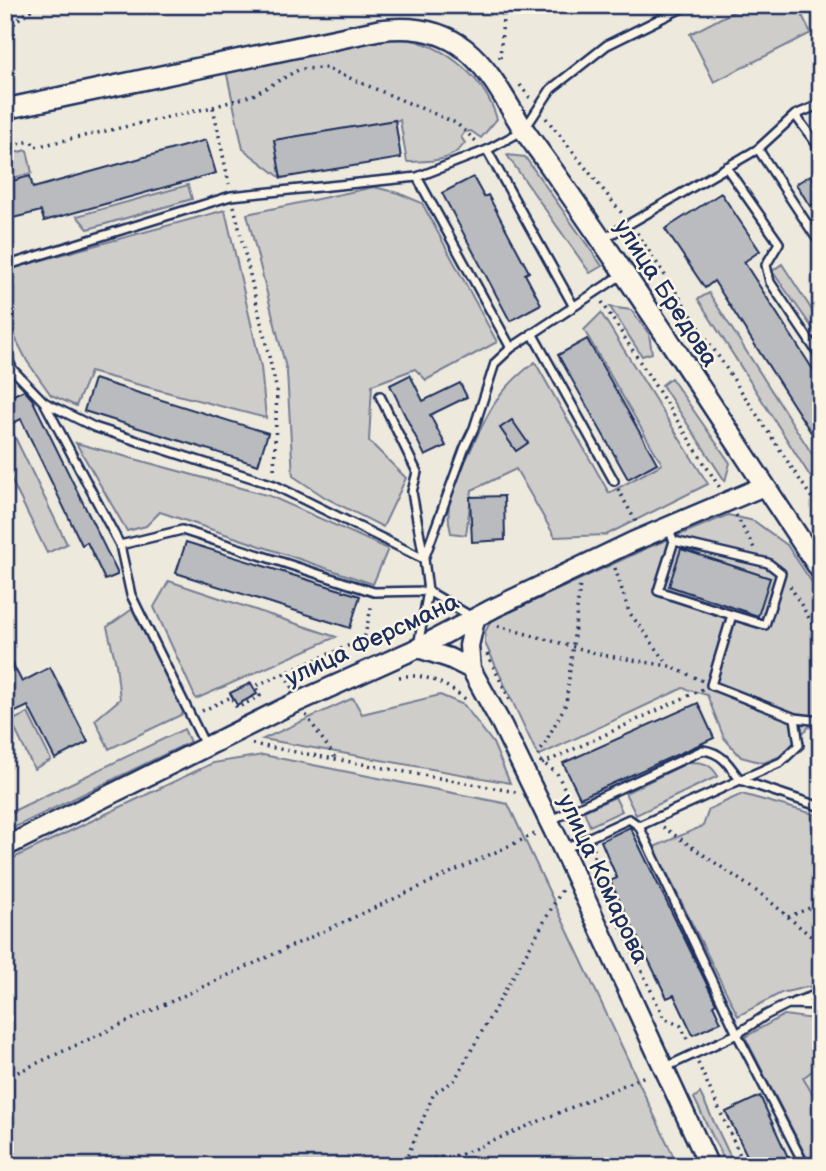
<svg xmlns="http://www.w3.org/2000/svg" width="826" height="1171" viewBox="0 0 826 1171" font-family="'Balsamiq Sans',sans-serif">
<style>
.built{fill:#dedbd4}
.green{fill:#cfcdca;stroke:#757e94;stroke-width:2}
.building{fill:#babbbe;stroke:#1b2f5e;stroke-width:2}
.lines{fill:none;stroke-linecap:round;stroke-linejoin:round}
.service-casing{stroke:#1b2f5e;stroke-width:12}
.tertiary-casing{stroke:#1b2f5e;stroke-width:23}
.secondary-casing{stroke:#1b2f5e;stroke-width:24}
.path{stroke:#1b2f5e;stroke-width:3.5;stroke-dasharray:2 5;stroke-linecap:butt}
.service{stroke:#fcf5e5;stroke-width:7}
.tertiary{stroke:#fcf5e5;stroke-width:18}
.secondary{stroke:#fcf5e5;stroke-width:19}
.labels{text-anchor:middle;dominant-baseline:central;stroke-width:5;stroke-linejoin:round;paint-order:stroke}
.street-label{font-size:24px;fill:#1b2f5e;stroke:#fcf5e5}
</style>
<rect width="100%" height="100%" fill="#eee9dd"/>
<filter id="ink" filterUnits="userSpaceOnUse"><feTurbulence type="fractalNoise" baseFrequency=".0143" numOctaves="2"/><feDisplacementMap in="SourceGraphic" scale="14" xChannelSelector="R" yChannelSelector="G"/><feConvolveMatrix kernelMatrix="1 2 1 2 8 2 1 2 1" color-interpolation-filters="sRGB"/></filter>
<g filter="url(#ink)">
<path class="built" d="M821,1045V1131L781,1072Z"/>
<path class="green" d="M746,5H797L811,33L714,82L690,34Z
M392,38C438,38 484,75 497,119L481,138L471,131L465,132L461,137L465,143C450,163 431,161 407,162L400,120L275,140L281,178L243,149L226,70Z
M27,150L32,173L5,180V155Z
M507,155L525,157L602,266L590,273Z
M188,185L192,199L88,229L77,216Z
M374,187L398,193L422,203L497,342L426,380L415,369L372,385L369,441L406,478L383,527L326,498L293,476L287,372L247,214Z
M225,210L261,367L266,418L90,372L76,406L51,395L27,361L5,318V270Z
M782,264L821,324V340L772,271Z
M709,293L821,468L820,492L698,299Z
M610,307L631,310L649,334L652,353L642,356Z
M601,313L708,484L606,535L555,537L516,469L472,490L466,535L451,533C442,497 458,478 472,447C490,408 500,388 535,362L609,493L662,464L584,330Z
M671,378L730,463L725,481L662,385Z
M12,431L67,544L47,553L5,467V434Z
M76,443L270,496L388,549L373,584L160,512L146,526L127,531Z
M728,515L754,521L787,545L821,596V714L781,756L763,763L741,757L724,738L707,695L683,688L538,756L485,643V632L491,621L647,548Z
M169,581L336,637L196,699L154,607Z
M134,608L185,713L109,749L95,720L120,699L116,664L107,627Z
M440,695L464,705L493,743L510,783L263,739L353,698L362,714Z
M28,713L51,760L34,769L11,721Z
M184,729L190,742L5,832V815Z
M263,755L508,804L678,1166H5V862L213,763Z
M689,762C703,762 710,763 718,776L636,815L625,793Z
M742,794L821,816V984L781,993L738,1016L654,847L703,826L709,809Z
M615,797L622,811L590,826L584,811Z
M784,1015L821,1020V1064L803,1078L821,1108V1166H811L745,1037Z
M700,1093L735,1166H727L694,1098Z"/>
<path class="building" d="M395,120L401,158L281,178L274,140Z
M206,140L216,173L44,221L41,211L5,220V183L30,176L33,188Z
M811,175L821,192V199L810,206L796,184Z
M473,177L484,197L488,195L529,272L525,274L541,304L510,321L442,193Z
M721,193L760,251L744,262L821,382V448L714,281L705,288L665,229Z
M587,339L657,463L628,479L558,355Z
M410,375L423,401L460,383L467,397L430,415L446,446L425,456L390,385Z
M94,379L268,433L258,465L84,411Z
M24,390L32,399L117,572V575L105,580L87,542L82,545L21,419L5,427V399Z
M512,420L528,443L516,451L500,428Z
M504,496L505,540L472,542L470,497Z
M186,542L360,596L350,628L176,573Z
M681,549L770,578L758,616L669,586Z
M5,649L22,682L50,667L88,742L55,759L28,706L5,717Z
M251,683L257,694L237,705L230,693Z
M698,703L714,738L580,798L563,763Z
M630,827L716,1003L713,1005L721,1022L693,1035L674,995L667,998L610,881L617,878L601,841Z
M760,1096L792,1166H752L726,1112Z"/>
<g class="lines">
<defs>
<path id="service" d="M795,115L821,150
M758,149L821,245
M726,167L779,243L766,265L770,282L821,358
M417,177L511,348
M603,239L758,149L795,115L821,104
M5,266L231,196L417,177L487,150
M573,305L487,150L524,130L551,89L607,45L688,5
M532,333L614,481
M5,353L13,370L44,402L120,545L131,595L205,745
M380,396L417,472L412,492L424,558
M44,402L94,427L274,485L424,559L428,591L418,646
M672,537L674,541L768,563L781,573L765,625L732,615
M674,541L658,591L732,615L711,685L795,718L821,721
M120,545L182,530L374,592L428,591L472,617
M424,559L465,447L474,428L495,363L511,348L623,274
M551,820L703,750C723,753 729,765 740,780L781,762L799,745L795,718
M639,826L740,780L821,807
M564,849L629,819L639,826L737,1034L805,1166
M795,1002L821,993
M666,1067L737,1034L766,1015L788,1004L821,1005"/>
<path id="tertiary" d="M418,648L449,658L471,669L502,725L563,850L709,1166
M471,669L469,646L475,619
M5,847L282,709L418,648L494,608L632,542L764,486"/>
<path id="secondary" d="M5,109L379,30C409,26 440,29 465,49C491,70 506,102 524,130C533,143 543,156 552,169C645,300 732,437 821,571"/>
</defs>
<use href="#service" class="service-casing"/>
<use href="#tertiary" class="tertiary-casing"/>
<use href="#secondary" class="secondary-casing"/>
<path class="path" d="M5,35L17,20L38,5
M500,58L504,5
M520,85L530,98
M213,107L253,95L300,69L326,68L456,123L478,143
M546,118L624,216
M5,147L31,141L35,147L213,107L229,184
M234,206L277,391L274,473
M637,233L821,512
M602,302L720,488
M618,489L636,522
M736,515L754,548
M615,568L629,612L668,664
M790,586L821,638
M498,626L603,655L669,666L703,681
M487,654L510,700
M284,674L292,688
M399,677C427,672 447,685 468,701
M202,711L231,697L237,708L260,696L255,686L364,639L372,604
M306,715L336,759
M252,744L516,792
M538,756L566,704L580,584
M540,761L557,773L570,800
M542,764L703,689
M663,827L765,897L821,945
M594,848V870L664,1018L681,1026L689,1043
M788,917L821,903
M698,1063L745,1166
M5,1078L537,833
M405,1162L434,1093L454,1081L563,888
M378,1166L460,1155L645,1076"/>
<use href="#service" class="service"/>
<use href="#tertiary" class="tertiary"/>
<use href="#secondary" class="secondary"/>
</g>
</g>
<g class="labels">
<g class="street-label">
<text transform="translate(666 293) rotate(57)">улица Бредова</text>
<text transform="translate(372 640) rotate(-25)">улица Ферсмана</text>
<text transform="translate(603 879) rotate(65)">улица Комарова</text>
</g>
</g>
<rect width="826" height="1171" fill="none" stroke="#fcf5e5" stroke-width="28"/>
<rect x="14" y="14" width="798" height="1143" fill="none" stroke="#1b2f5e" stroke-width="2.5" filter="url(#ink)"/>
</svg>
